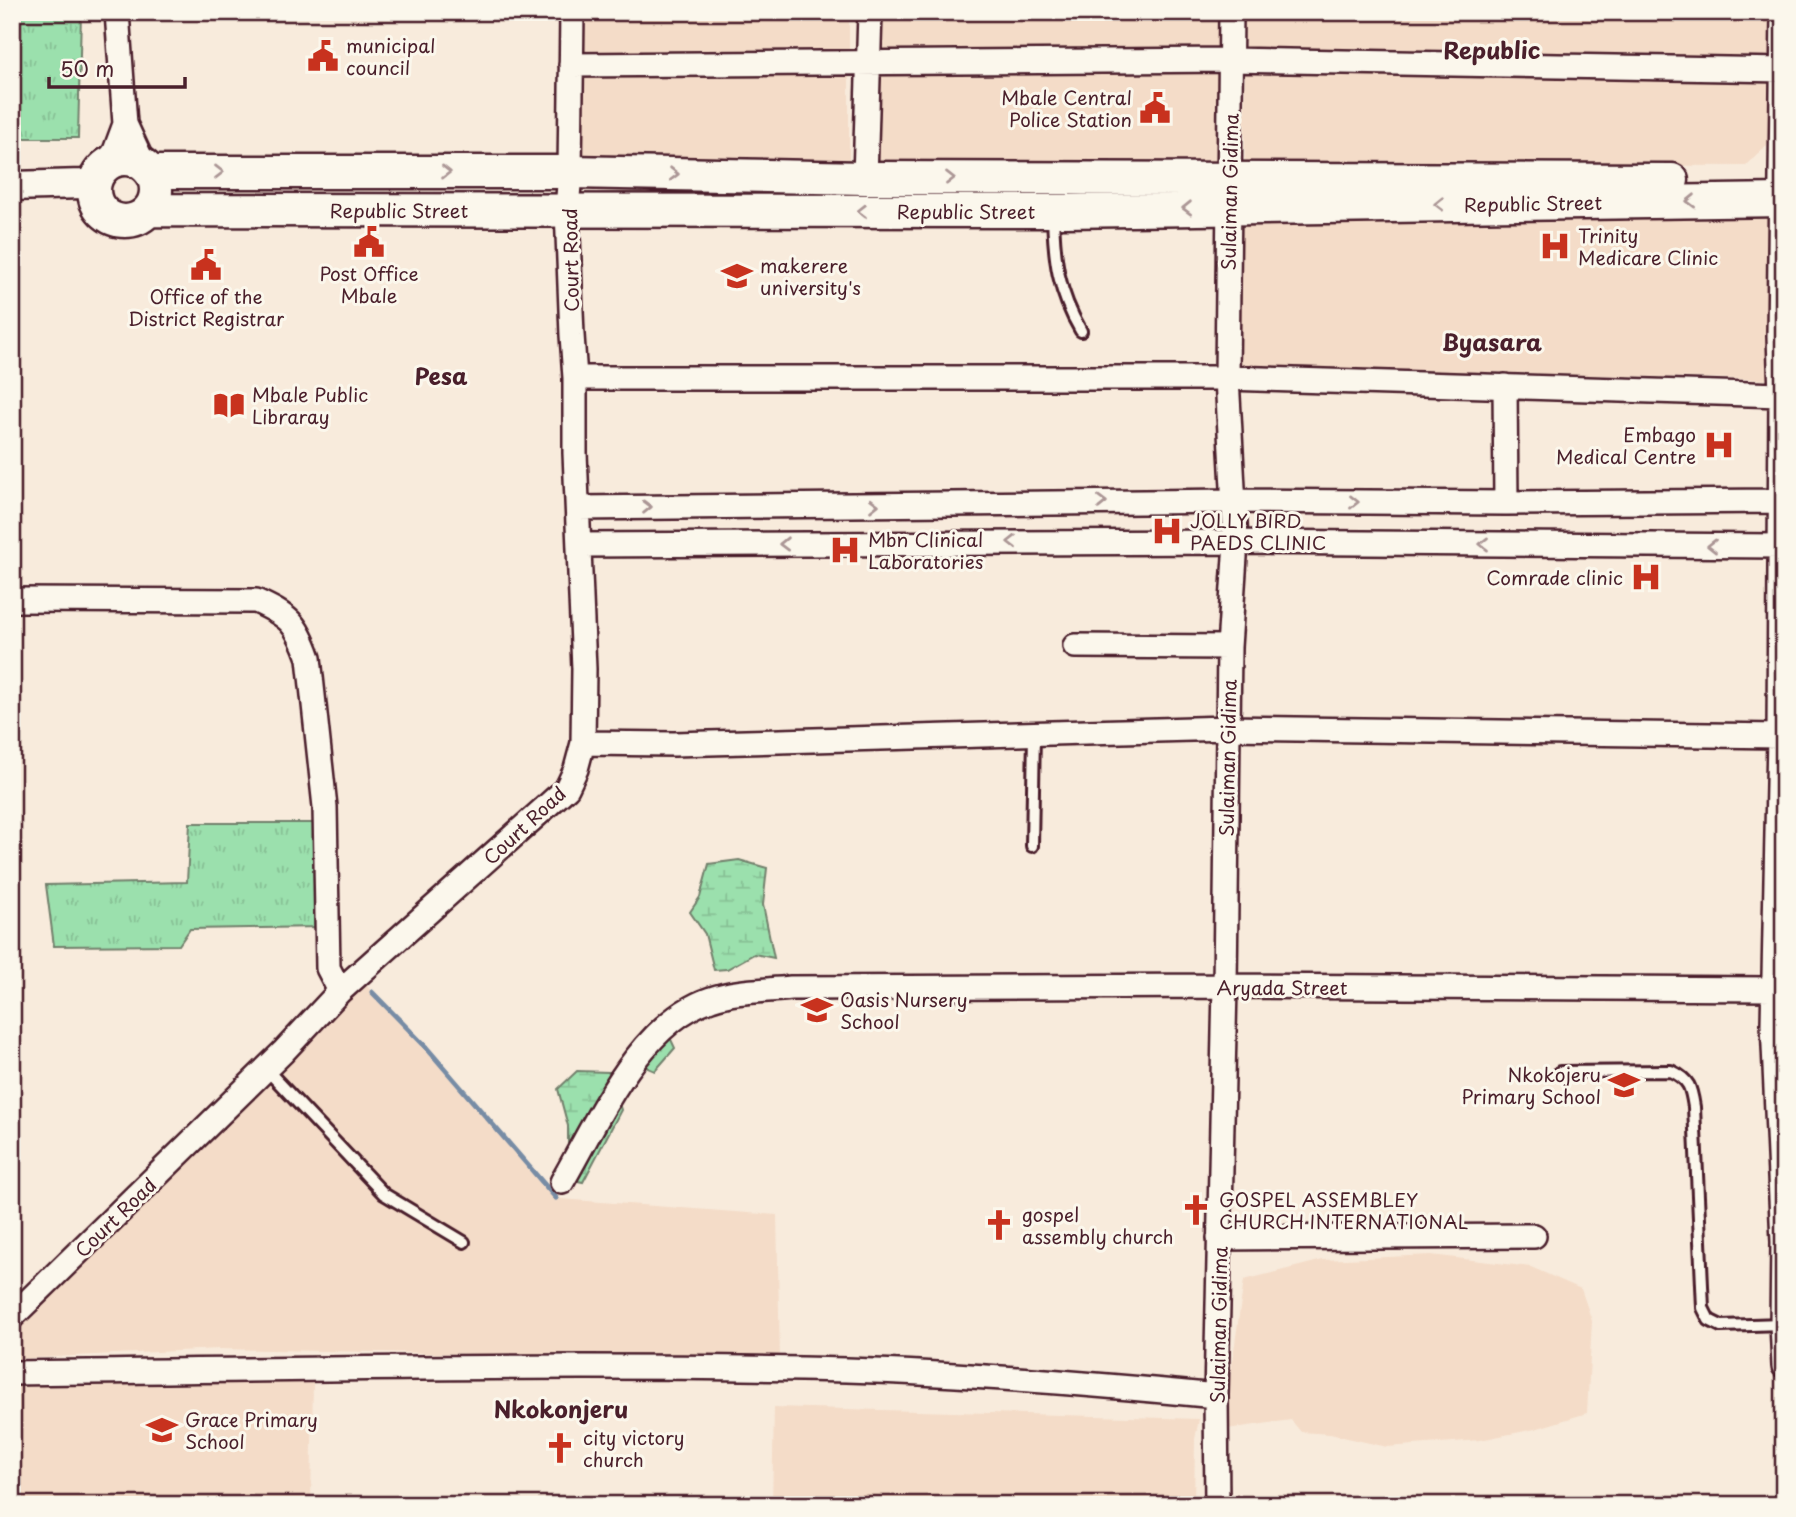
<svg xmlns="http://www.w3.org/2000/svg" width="1796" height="1517" viewBox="0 0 1796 1517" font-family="'Playpen Sans',sans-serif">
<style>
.built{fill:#f4dcc8}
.grass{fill:url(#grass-tufts);stroke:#72806c;stroke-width:2}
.wetland{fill:url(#wetland-marsh);stroke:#72806c;stroke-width:2}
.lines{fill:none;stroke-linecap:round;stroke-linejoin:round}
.stream{stroke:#778ca5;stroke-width:5}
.service-casing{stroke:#4a1f2b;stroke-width:16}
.minor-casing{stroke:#4a1f2b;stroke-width:28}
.tertiary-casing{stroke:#4a1f2b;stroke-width:33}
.secondary-casing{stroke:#4a1f2b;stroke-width:37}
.service{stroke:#fbf7ec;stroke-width:10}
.minor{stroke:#fbf7ec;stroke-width:23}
.tertiary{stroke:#fbf7ec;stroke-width:28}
.secondary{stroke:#fbf7ec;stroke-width:32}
.oneway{stroke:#ab9695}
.labels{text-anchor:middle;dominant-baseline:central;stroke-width:6;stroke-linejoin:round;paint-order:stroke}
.poi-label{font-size:19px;fill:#4a1f2b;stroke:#fbf7ec;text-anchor:start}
.street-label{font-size:19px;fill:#4a1f2b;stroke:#fbf7ec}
.quarter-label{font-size:23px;font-weight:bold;fill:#4a1f2b;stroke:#fbf7ec}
</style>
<defs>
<pattern id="grass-tufts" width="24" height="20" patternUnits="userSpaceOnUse" patternTransform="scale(1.75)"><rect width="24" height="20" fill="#9be0ad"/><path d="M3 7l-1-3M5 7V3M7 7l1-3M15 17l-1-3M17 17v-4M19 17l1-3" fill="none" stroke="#87c095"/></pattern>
<pattern id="wetland-marsh" width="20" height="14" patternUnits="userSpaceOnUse" patternTransform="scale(1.75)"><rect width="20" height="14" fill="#9be0ad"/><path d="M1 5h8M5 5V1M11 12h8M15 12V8" fill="none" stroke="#87c095"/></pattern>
</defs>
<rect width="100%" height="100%" fill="#f8ebdc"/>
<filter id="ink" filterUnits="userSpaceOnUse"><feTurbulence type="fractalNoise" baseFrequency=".0143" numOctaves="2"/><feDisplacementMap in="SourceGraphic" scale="14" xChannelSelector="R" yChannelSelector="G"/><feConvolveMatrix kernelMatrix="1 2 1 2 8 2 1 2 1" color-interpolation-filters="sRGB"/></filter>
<g filter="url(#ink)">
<path class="built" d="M577,12H849V164L573,157Z
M878,12H1230L1228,174L875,164Z
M1245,12H1769L1770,142L1746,166L1245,164Z
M1228,214L1784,216L1783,380L1231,366Z
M364,983L561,1199L777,1215L780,1360L219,1349L12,1359V1318Z
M1431,1255L1531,1267L1581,1289L1592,1321L1587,1413L1535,1429L1480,1440L1387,1447L1330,1434L1301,1432L1291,1420L1227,1429L1229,1386L1244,1280L1323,1260Z
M12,1379L313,1380L311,1505H12Z
M774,1407L1199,1419L1195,1439L1194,1505H772Z"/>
<path class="grass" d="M12,12H81L78,138H12Z
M190,823H322L321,927L190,929L179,945L54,946L46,885L187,882Z"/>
<path class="wetland" d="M739,860L767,868L763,905L774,958L754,954L727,969L714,970L705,934L690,912L700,897L709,864Z
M667,1031L675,1048L655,1071L634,1062Z
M577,1071L609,1072L621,1110L583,1182L568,1179V1126L558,1089Z"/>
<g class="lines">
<path class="stream" d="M372,992L425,1046L556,1198"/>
<defs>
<path id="service" d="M1053,214C1054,259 1058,292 1081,331
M1032,846L1034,734
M266,1069L384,1194L464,1242
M1560,1072L1671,1071C1690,1080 1691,1088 1694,1107L1703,1308L1709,1320L1721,1326L1782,1324"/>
<path id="minor" d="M117,12L125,124L144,165
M1783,12L1779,336L1781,395L1779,736L1773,1024L1783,1242L1782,1324L1784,1366
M571,65L1231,60L1784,70
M106,165L115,151L125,124
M865,178L870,12
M575,378H1227L1781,395
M1505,386L1506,503
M578,508L1234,501L1506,503L1780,501
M579,545L1236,542L1780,546
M12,600L256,601C289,616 297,623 309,658L325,807L328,968L340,991
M1075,646L1229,647
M583,743L674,744L1227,728L1779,736
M562,1182C598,1120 639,1023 711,999C736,990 764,991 791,988L1225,986L1774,989
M1219,1238L1534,1236
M12,1317L283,1052L340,991L567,788L576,769L583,743L584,669L575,453V378L572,335L567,210L570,172L572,12
M12,1373C290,1370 569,1363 847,1370C970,1374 1094,1384 1216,1396
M1217,1505L1216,1396L1225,986L1229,647L1236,542L1227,378L1231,12"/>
<path id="tertiary" d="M12,186L83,184L95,181"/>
<path id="secondary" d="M94 190a31 31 0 1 1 62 0a31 31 0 1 1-62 0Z
M151,172H570L865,178L1672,180
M149,210L1066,211L1784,200"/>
</defs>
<use href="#service" class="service-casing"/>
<use href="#minor" class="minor-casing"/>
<use href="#tertiary" class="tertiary-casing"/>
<use href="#secondary" class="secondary-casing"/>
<use href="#service" class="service"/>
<use href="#minor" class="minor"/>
<use href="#tertiary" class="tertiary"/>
<use href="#secondary" class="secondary"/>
</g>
<defs><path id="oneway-chevron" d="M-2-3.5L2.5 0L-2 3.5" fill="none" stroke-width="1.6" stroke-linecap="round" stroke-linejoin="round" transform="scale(1.75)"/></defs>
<g class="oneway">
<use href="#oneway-chevron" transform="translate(219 172)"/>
<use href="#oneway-chevron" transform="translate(446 172)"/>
<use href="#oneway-chevron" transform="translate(674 174) rotate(1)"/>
<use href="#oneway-chevron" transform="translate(950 178)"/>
<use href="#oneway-chevron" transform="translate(1691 201) rotate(179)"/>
<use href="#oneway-chevron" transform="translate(1439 204) rotate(179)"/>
<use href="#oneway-chevron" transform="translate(1187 208) rotate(179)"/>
<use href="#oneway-chevron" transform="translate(862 211) rotate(-180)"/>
<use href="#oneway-chevron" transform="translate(1102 502) rotate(-1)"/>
<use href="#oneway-chevron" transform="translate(1354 502)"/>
<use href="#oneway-chevron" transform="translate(874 505) rotate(-1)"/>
<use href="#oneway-chevron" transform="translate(647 507) rotate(-1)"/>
<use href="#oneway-chevron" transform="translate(1012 542) rotate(-180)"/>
<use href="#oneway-chevron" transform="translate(784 544) rotate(179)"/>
<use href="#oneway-chevron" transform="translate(1484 544) rotate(-180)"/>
<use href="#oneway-chevron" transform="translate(1712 546) rotate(-180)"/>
</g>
</g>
<defs>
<symbol id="civic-bare" viewBox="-9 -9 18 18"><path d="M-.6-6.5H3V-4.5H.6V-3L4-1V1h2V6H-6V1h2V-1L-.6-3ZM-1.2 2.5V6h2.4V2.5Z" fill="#c8321e" stroke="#fbf7ec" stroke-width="2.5" paint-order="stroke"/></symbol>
<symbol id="hospital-bare" viewBox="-9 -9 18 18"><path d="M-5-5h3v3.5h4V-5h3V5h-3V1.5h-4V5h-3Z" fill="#c8321e" stroke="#fbf7ec" stroke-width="2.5" paint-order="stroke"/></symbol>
<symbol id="university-bare" viewBox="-9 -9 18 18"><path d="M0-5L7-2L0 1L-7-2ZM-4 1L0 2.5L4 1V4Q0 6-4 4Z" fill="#c8321e" stroke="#fbf7ec" stroke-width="2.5" paint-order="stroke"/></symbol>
<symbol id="library-bare" viewBox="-9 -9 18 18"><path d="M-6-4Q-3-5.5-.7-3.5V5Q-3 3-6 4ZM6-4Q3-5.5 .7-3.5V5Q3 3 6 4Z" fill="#c8321e" stroke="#fbf7ec" stroke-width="2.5" paint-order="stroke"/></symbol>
<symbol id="school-bare" viewBox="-9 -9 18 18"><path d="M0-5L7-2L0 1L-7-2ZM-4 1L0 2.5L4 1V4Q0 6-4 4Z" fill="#c8321e" stroke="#fbf7ec" stroke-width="2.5" paint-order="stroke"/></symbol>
<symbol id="church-bare" viewBox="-9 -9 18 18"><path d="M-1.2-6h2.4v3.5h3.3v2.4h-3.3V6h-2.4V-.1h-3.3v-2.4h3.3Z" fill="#c8321e" stroke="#fbf7ec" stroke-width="2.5" paint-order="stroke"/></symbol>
</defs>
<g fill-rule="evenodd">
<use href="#civic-bare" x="301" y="34" width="44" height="44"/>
<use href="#civic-bare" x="1133" y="86" width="44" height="44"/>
<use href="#civic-bare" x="347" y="220" width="44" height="44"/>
<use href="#hospital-bare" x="1533" y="224" width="44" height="44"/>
<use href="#civic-bare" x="184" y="243" width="44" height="44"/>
<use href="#university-bare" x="715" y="254" width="44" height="44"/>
<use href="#library-bare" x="207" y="383" width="44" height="44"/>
<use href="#hospital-bare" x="1697" y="423" width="44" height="44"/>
<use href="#hospital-bare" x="1145" y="509" width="44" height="44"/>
<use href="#hospital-bare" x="823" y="528" width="44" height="44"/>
<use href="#hospital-bare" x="1624" y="555" width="44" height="44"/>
<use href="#school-bare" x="795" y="988" width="44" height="44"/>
<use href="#school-bare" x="1602" y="1063" width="44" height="44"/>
<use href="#church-bare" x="1174" y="1188" width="44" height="44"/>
<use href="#church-bare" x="977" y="1203" width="44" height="44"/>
<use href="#school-bare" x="140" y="1408" width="44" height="44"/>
<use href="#church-bare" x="538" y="1426" width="44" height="44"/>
</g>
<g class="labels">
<g class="poi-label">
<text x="346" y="45">municipal<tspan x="346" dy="22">council</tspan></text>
<text x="1132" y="97" text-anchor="end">Mbale Central<tspan x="1132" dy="22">Police Station</tspan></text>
<text x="1578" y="235">Trinity<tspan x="1578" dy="22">Medicare Clinic</tspan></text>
<text x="760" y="265">makerere<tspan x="760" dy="22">university's</tspan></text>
<text x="369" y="273" text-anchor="middle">Post Office<tspan x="369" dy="22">Mbale</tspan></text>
<text x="206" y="296" text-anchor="middle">Office of the<tspan x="206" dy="22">District Registrar</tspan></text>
<text x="252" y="394">Mbale Public<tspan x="252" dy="22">Libraray</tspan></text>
<text x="1696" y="434" text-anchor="end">Embago<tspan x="1696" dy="22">Medical Centre</tspan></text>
<text x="1190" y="520">JOLLY BIRD<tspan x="1190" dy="22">PAEDS CLINIC</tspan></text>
<text x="868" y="539">Mbn Clinical<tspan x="868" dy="22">Laboratories</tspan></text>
<text x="1623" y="577" text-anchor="end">Comrade clinic</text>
<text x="840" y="999">Oasis Nursery<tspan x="840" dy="22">School</tspan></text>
<text x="1601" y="1074" text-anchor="end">Nkokojeru<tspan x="1601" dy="22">Primary School</tspan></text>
<text x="1219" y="1199">GOSPEL ASSEMBLEY<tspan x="1219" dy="22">CHURCH INTERNATIONAL</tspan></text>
<text x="1022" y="1214">gospel<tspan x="1022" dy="22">assembly church</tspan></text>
<text x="185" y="1419">Grace Primary<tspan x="185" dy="22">School</tspan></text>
<text x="583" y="1437">city victory<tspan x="583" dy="22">church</tspan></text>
</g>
<g class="street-label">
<text transform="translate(1229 192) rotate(-89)">Sulaiman Gidima</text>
<text transform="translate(1533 203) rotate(-1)">Republic Street</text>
<text x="399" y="210">Republic Street</text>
<text x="966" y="211">Republic Street</text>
<text transform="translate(570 260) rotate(-91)">Court Road</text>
<text transform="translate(1227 758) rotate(-89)">Sulaiman Gidima</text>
<text transform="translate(524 825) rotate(-43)">Court Road</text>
<text x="1282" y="987">Aryada Street</text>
<text transform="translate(115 1217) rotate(-44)">Court Road</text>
<text transform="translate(1218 1325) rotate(-89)">Sulaiman Gidima</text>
</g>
<g class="quarter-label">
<text x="1492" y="49">Republic</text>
<text x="1492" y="341">Byasara</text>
<text x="441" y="375">Pesa</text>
<text x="561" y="1408">Nkokonjeru</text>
</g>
</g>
<rect width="1796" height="1517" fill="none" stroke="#fbf7ec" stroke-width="42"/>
<rect x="21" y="21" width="1754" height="1475" fill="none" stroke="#4a1f2b" stroke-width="2.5" filter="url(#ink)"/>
<path d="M49 77v10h136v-10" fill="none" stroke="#4a1f2b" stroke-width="3.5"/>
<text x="60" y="77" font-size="21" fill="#4a1f2b" stroke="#fbf7ec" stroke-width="5" paint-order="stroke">50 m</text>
</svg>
